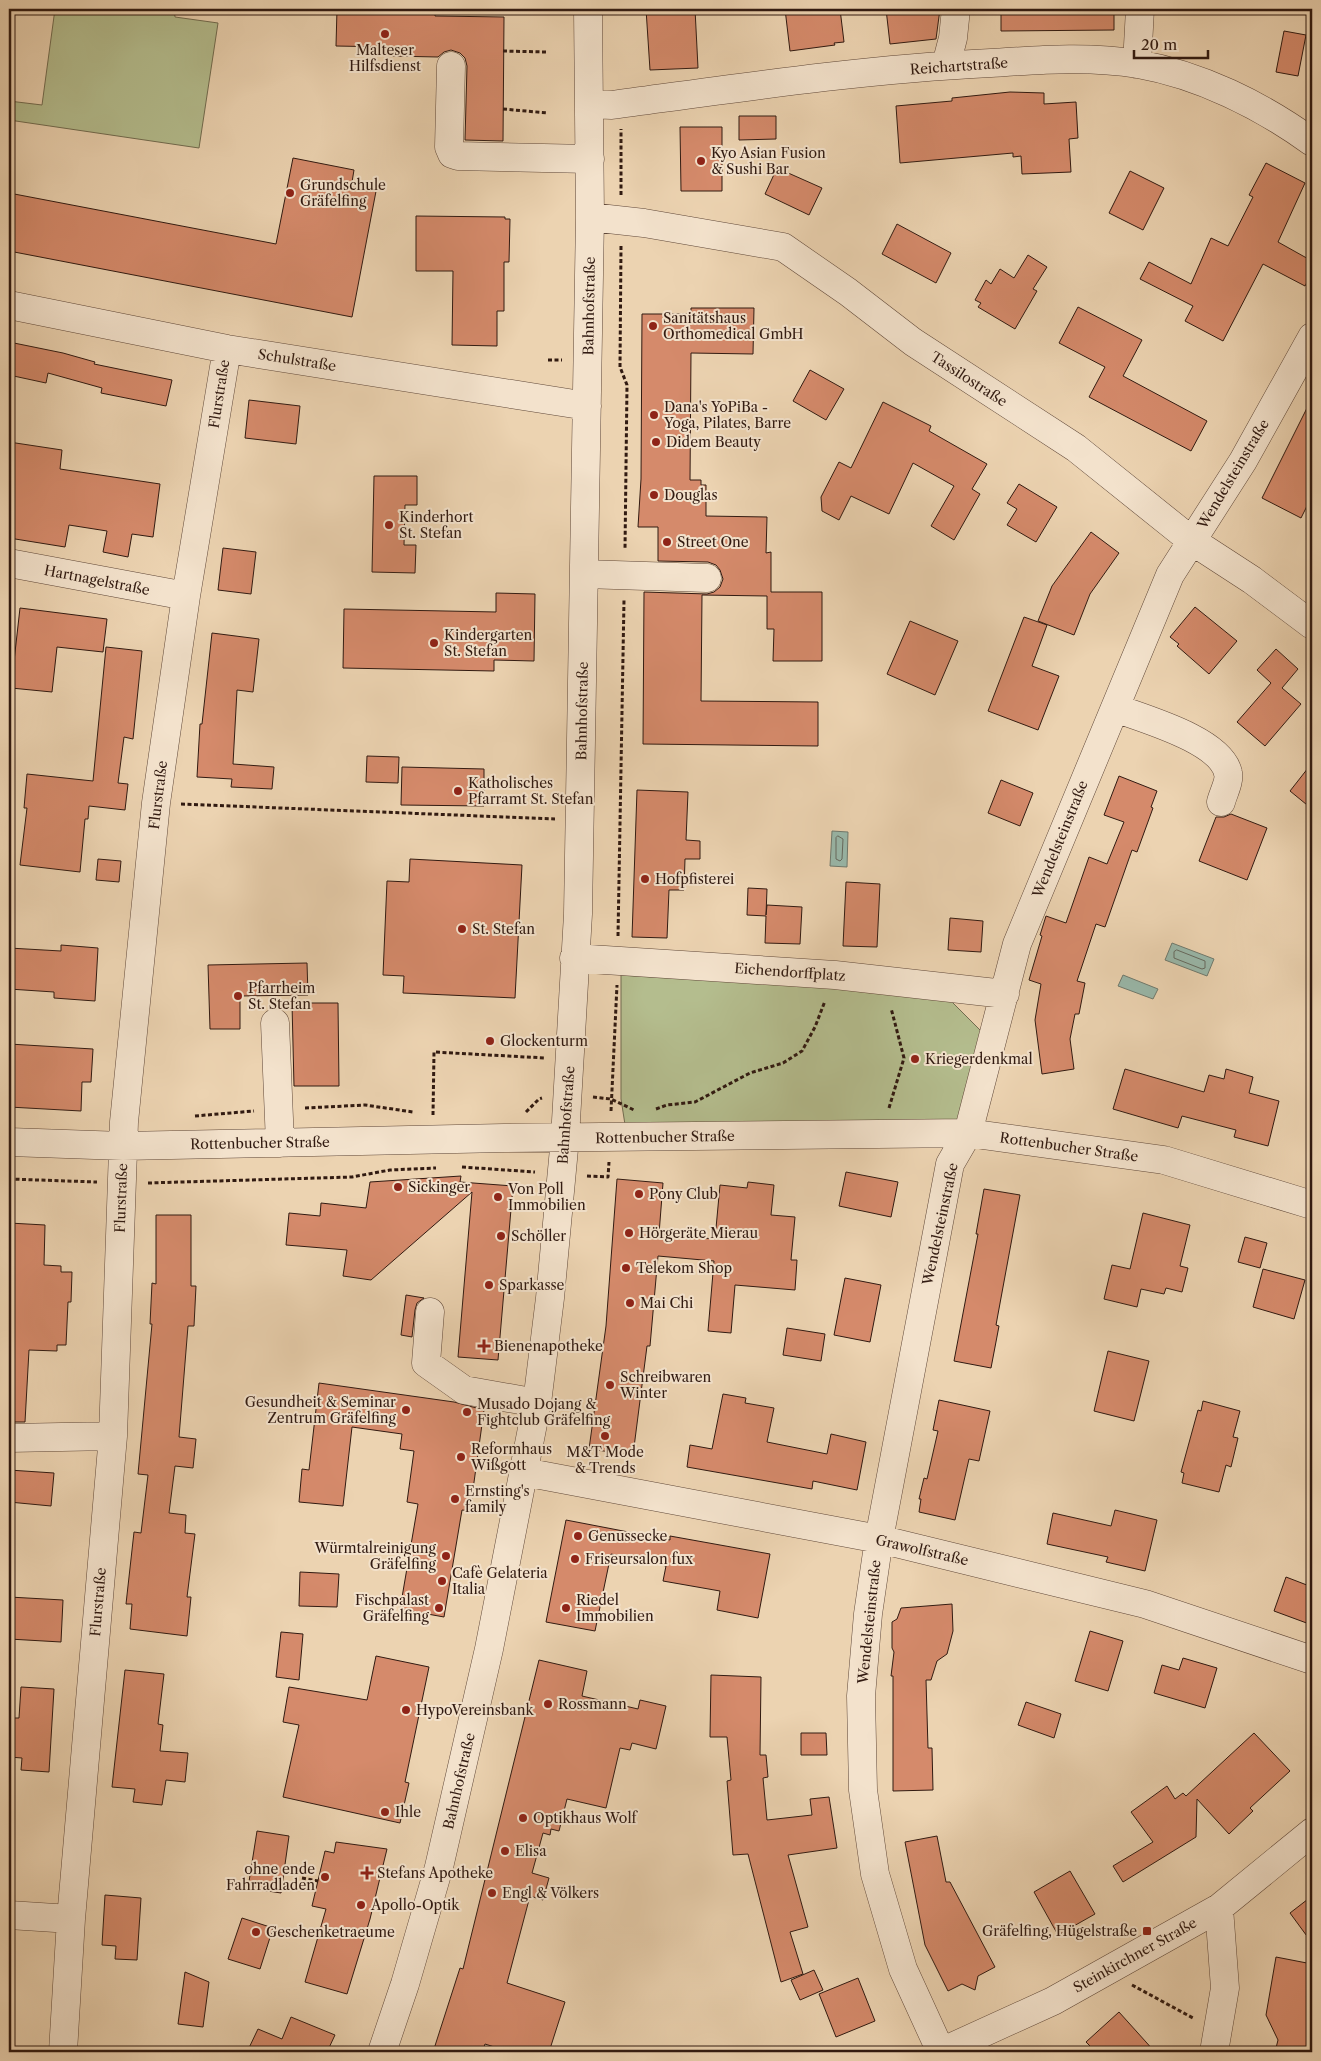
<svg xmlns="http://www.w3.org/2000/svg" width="1321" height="2061" viewBox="0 0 1321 2061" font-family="'Libre Caslon Text',serif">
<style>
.green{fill:#b4bd8e;stroke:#726c50}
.water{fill:#99b8aa;stroke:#6f796d}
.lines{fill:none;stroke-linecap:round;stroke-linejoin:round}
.shore{stroke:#65695e;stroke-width:1}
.building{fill:#d58a6b;stroke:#311a11}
.minor-casing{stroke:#604839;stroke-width:29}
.path{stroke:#311a11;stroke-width:3;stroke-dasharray:4 2.5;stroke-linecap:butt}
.minor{stroke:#f3e2cc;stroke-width:28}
.poi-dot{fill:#8f2418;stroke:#f3e2cc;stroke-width:2}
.labels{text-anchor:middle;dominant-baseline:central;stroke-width:4;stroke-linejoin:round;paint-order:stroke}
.poi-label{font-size:14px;fill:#311a11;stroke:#f3e2cc;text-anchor:start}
.street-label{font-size:14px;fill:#311a11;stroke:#f3e2cc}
</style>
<rect width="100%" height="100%" fill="#ecd3b1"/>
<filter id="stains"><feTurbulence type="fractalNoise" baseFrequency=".004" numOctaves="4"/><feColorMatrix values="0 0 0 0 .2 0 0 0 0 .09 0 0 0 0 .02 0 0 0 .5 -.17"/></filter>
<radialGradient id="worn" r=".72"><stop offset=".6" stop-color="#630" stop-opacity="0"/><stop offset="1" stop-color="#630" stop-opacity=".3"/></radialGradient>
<path class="green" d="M55,9H112L148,13L150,9H174L175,17L218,23L199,148L9,120V101L42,105Z
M621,975L944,994L983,1033L959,1123L626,1131L621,1099Z"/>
<path class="water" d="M832,831L848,832L847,867L830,866Z
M1172,943L1214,959L1207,976L1165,960Z
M1123,975L1158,989L1153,999L1118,986Z"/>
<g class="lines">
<path class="shore" d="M838,836L843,839L842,859L840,861L836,859V838Z
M1177,950L1205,961V968L1202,969L1174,958V952Z"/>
</g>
<path class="building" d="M337,9H435V16L504,17L503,141L465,140L467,66L465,58L460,53L451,50L444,52L438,57L390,56V47L336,46Z
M646,9H695L698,68L650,70Z
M785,9H840L844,42L834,43L835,45L790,51Z
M886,9H940L936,39L890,44Z
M1001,9H1114V30L1001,31Z
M1284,31L1306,35L1298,76L1276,72Z
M1010,92L1044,93V104L1076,102L1078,138L1069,139L1071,172L1022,174L1021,156L1013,157V153L900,163L896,106L952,101V98Z
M739,116H776V139L739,140Z
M680,127H722V191H681Z
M293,158L354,170L352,182L377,186L352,317L9,251V193L276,244Z
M1266,163L1305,183L1278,242L1312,261V273L1305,286L1263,264L1223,341L1185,321L1193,306L1140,279L1149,262L1191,284L1211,238L1228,246L1253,197L1249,195Z
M777,168L822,188L809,215L765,194Z
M1130,171L1164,188L1143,230L1109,213Z
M416,216L505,217V219H510L509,262H504V311H497V346L452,345L453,271H416Z
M897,224L951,253L936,283L882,254Z
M1028,255L1047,267L1033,289L1037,291L1015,329L978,307L981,303L975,300L986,280L991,284L1000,269L1014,278Z
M1078,307L1142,340L1123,376L1207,421L1191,451L1089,397L1105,367L1059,343Z
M691,308H754L753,354L691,353L690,480H701V485H706V516L767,517L766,553L771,552V592H822V661H773L774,629H767V596L702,595L701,701L818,702V746L643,744L644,592L707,594L714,592L720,587L723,579L720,570L716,565L708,562L658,561V527H638L641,479L642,314H691Z
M9,342L63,353L95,362L94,364L172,380L166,406L101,393L102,388L48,373L46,383L9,375Z
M810,370L844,389L826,420L793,401Z
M1312,398V496L1301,518L1262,498Z
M249,400L300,406L296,444L245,438Z
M883,402L931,426L929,431L987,464L972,489L980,494L954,540L931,526L954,486L913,463L889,514L851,496L839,520L822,511L821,497L839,462L851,468Z
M9,442L62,450L60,469L160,484L153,537L132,534L128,557L103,552L107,531L69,525L65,547L9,538Z
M374,476H417V505H405L404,545H416L415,573L372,572Z
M1019,484L1057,507L1036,542L1007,525L1017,509L1007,503Z
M1091,532L1119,553L1090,594L1074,635L1038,621L1052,586Z
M223,548L256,552L251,594L218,590Z
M496,593L535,594L534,661L494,660V671L343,668L344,609L496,612Z
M1195,607L1237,641L1209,674L1177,646L1179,644L1170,637Z
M20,608L107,619L103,652L57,647L52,692L11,688Z
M1024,617L1047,625L1032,666L1059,676L1038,730L988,711Z
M910,621L958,641L935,695L887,674Z
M212,633L259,639L253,692L237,690L233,764L274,767L272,789L231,787L232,779L197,777L200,724H202Z
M106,647L142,651L133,739L124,737L118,783L128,784L125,810L89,806L88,819H85L80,872L20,865L27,808H24L27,774L93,781Z
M1276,649L1298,669L1282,688L1301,704L1265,746L1237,722L1271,683L1257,670Z
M367,756L399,757L398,783L366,782Z
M1312,763V809L1290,791Z
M402,767L484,769V806L401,805Z
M1119,776L1157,791L1151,807L1153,808L1137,852L1132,850L1105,927L1096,924L1077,981L1085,983L1079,1014H1075L1070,1039L1074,1069L1042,1074L1035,1020L1041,984L1029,980L1042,936L1040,935L1046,916L1066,923L1089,857L1107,864L1124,822L1104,815Z
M1001,780L1033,793L1020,826L988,813Z
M637,790L688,792L686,840L700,841V859H685L684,890H669L667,938L632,937Z
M1231,814L1267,828L1247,880L1199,861L1216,817H1224Z
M98,859L121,861L119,882L96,880Z
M410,859L522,865L515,998L403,993L404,976L383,975L387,881L409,882Z
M846,882L880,884L877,947L843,946Z
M748,888L767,889L766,915L767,905L802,907L800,944L765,943L766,916L747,915Z
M950,918L983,921L981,952L948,950Z
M61,945L98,948L95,1001L54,998V992L9,989V948L61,951Z
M307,963L308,995L240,996V1029H210L208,965Z
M292,1003H338L339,1086H294Z
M9,1044L93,1049L91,1082H82L81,1111L9,1107Z
M1125,1069L1204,1092L1209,1075L1224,1079L1226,1069L1253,1077L1249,1093L1279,1101L1268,1146L1234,1137L1236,1130L1182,1116L1178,1128L1113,1109Z
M846,1172L898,1182L891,1217L839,1206Z
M461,1176L460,1182L513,1186L498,1360L458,1357L472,1192L371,1280L343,1276L347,1250L286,1245L289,1213L320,1216L321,1203L366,1208L370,1182Z
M617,1179L663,1183L659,1234L715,1239L720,1185L747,1188L748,1182L774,1185L771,1215L795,1217L791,1260H797L795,1290L735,1285L731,1333L708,1331L714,1261L658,1256L650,1346H647L633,1455L589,1449L606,1326Z
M984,1189L1020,1195L996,1325L999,1326L991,1368L954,1361L978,1234H976Z
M1143,1213L1190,1225L1180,1266L1188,1268L1182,1292L1166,1288L1164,1294L1141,1289L1137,1307L1104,1299L1112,1265L1130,1269Z
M156,1215H191V1286H196L194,1326H188L179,1437L196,1439L193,1468L175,1466L169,1513L186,1515L185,1533L195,1534L187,1597H191L187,1636L130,1629L132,1604H126L134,1532L141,1533L148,1475L138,1474L152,1324H150L152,1283L156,1284Z
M9,1223L45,1225L44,1265L61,1266V1272H72L71,1302H68L66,1345H57V1351L29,1350L25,1422H9Z
M1245,1237L1267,1243L1260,1268L1238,1262Z
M1263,1269L1305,1280L1294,1319L1253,1307Z
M845,1278L881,1285L870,1342L834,1335Z
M406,1295L424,1298L417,1303L415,1310L412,1337L401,1335Z
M787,1328L825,1334L821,1361L783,1355Z
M1108,1351L1149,1361L1134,1421L1094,1411Z
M319,1383L454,1402L484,1410L470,1511L462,1510L444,1617L400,1609L418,1504L407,1502L414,1451L400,1449L402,1434L352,1427L343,1506L299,1502L302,1469L309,1470Z
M723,1394L746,1398L745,1403L774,1408L767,1442L827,1454L831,1434L866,1442L857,1490L813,1481L812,1489L687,1467L690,1445L712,1449Z
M939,1400L990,1411L979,1461L969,1459L955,1520L919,1512L921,1499H919L924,1478L927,1479L938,1431L933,1430Z
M1203,1401L1240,1411L1233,1437L1238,1438L1231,1467L1226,1465L1219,1492L1182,1483L1184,1473L1181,1472L1198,1410L1201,1411Z
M9,1470L54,1473L51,1506L9,1502Z
M1115,1510L1157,1520L1145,1571L1106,1562L1108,1557L1047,1544L1053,1513L1111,1526Z
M566,1520L670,1540V1536L770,1554L758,1618L717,1610L720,1591L663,1581L666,1566L611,1554L595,1631L546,1622Z
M300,1572L339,1574L337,1607L299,1606Z
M1286,1577L1312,1587V1625L1274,1611Z
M9,1597L63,1600L61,1642L9,1639Z
M952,1604L953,1631L947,1654L937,1661L931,1680H926L928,1748H932L933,1790L893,1791V1676H891L894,1652L892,1648V1622L897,1619L901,1608Z
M1090,1631L1123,1641L1108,1691L1075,1681Z
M281,1632L303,1634L299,1680L276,1677Z
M376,1656L429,1667L405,1782L409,1783L400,1823L283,1797L299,1725L283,1722L289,1687L367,1700Z
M1183,1658L1217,1668L1205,1708L1154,1693L1162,1665L1179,1670Z
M539,1660L587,1671L582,1696L638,1709L640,1700L666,1706L656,1749L632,1743L630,1750L620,1748L606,1808L567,1799L559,1831L551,1829L550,1835L543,1833L532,1873L549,1878L543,1900L530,1896L507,1983L565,2002L549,2052H510L485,2044L482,2052H433L460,1968L463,1969Z
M125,1670L164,1674L158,1724L163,1725L160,1751L188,1753L185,1782L166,1780L162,1805L133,1802L135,1789L112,1787Z
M711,1675L761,1677L760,1755H766L768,1777L763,1778L767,1820L812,1815L810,1799L829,1797L837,1848L788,1855L808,1927L790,1932L803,1974L781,1982L748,1854L733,1855L727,1781L731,1780L727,1737H710Z
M21,1687L54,1689L49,1772L21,1770L22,1758L9,1757V1718H19Z
M1026,1702L1061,1714L1054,1738L1018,1725Z
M801,1733H826L827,1755H801Z
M1254,1733L1290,1771L1250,1808L1253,1811L1229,1834L1197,1799L1196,1837L1123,1882L1113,1866L1153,1842L1131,1812L1167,1786L1175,1799L1183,1793L1186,1796Z
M257,1831L289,1836L281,1893L248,1888Z
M937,1836L946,1882H950L995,1967L978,1976L975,1990L962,1984L948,1991L925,1945L905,1842Z
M336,1842L387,1849L370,1919L347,1994L305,1982L326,1909L312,1906L325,1851L334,1853Z
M1070,1871L1095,1914L1058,1935L1034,1892Z
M105,1895L141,1898L137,1960L115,1959L116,1946L102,1945Z
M1312,1896V1943L1290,1913Z
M242,1918L273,1928L260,1969L228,1959Z
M1276,1957L1312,1964V2052H1275L1278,2040L1266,2015Z
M814,1970L823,1990L800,2000L791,1980Z
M185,1972L209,1982L203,2027L178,2024Z
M858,1978L875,2021L836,2037L819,1994Z
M1119,2012L1155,2052H1096L1086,2042Z
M291,2017L335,2035L327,2052H247L258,2029L282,2039Z"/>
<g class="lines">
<defs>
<path id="minor" d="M1137,64L1140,9
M946,65L953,38L956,9
M451,66L449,147L452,154L458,156L590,159
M589,104L612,105C738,88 864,69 991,63C1039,60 1090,56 1138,64C1200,75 1261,105 1312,142
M590,217L644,223L783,247L848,292L913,342L1076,448L1192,541L1252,580L1312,625
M9,305L227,349L587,406
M9,563L186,596
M584,574L707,578
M1115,708C1144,719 1221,740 1228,773C1230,781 1223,794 1221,802
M574,958L835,975L1005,994
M275,1023L280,1143
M9,1142L123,1146L504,1138L968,1133L1164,1160L1312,1205
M430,1312L426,1363L464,1390L537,1403
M9,1438L113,1436
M524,1472L879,1539L1145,1604L1312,1660
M9,1915L71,1919
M63,2052L71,1919L113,1436L124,1122L156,803L186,596L227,349
M382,2052L405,1984L439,1867L489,1649L537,1403L550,1298L565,1138L578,914L590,217L588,9
M941,2052L903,1969L875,1874L863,1790L861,1696L868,1614L879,1539L950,1164L968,1133L1017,944L1170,575L1243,461L1312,337
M941,2052L1053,2001L1219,1908L1312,1832
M1214,2052L1225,1988L1219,1908"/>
</defs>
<use href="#minor" class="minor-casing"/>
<path class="path" d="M503,51L547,52
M503,109L548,113
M621,195V129
M621,246L620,367L627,385L625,549
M548,360H562
M181,804L555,819
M618,936L624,600
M593,1097L611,1099L634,1110
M305,1108L365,1105L413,1112
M889,1108L904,1058L891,1008
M656,1109L667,1105L695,1102L750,1073L783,1063L802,1051L815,1027L825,1001
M611,1111L617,985
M526,1112L539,1099L542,1098
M433,1115L434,1052L545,1058
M195,1116L254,1111
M462,1167L535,1172
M587,1176L608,1177L609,1162
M9,1179L97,1182
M148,1183L352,1177L390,1170L436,1168
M302,1878L318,1881
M1132,1985L1193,2018"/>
<use href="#minor" class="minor"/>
</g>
<g class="poi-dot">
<circle cx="385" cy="34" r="5"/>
<circle cx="701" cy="161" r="5"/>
<circle cx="290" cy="193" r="5"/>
<circle cx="653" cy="326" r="5"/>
<circle cx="654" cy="415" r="5"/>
<circle cx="656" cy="442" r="5"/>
<circle cx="654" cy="495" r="5"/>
<circle cx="389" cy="525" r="5"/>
<circle cx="667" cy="542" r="5"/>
<circle cx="434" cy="643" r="5"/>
<circle cx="458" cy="791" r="5"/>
<circle cx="645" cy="879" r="5"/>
<circle cx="462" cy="929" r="5"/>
<circle cx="238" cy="996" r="5"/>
<circle cx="490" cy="1041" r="5"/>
<circle cx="915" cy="1059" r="5"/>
<circle cx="398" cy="1187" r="5"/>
<circle cx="639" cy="1194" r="5"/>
<circle cx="498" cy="1197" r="5"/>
<circle cx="629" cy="1233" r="5"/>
<circle cx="501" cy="1236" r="5"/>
<circle cx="626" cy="1268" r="5"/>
<circle cx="489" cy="1285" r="5"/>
<circle cx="630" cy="1303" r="5"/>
<path d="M481.5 1338.5h5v5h5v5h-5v5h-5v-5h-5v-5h5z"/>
<circle cx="610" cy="1385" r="5"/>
<circle cx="406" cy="1410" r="5"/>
<circle cx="467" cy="1412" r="5"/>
<circle cx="605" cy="1436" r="5"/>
<circle cx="461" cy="1457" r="5"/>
<circle cx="455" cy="1499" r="5"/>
<circle cx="578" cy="1536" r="5"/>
<circle cx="446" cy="1556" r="5"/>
<circle cx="575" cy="1559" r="5"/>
<circle cx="442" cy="1581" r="5"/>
<circle cx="439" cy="1608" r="5"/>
<circle cx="566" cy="1608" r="5"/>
<circle cx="548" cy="1704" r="5"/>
<circle cx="406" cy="1710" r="5"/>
<circle cx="385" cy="1812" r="5"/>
<circle cx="523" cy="1818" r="5"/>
<circle cx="505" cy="1851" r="5"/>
<path d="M364.5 1865.5h5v5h5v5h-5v5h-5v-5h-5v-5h5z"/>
<circle cx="325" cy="1877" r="5"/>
<circle cx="492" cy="1893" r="5"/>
<circle cx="361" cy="1905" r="5"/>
<rect x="1142" y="1926" width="10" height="10" rx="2.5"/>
<circle cx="256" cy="1932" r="5"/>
</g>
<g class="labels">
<g class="poi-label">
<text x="385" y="50" text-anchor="middle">Malteser<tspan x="385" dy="16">Hilfsdienst</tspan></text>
<text x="711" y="153">Kyo Asian Fusion<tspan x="711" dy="16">&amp; Sushi Bar</tspan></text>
<text x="300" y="185">Grundschule<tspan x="300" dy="16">Gräfelfing</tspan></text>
<text x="663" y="318">Sanitätshaus<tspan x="663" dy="16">Orthomedical GmbH</tspan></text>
<text x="664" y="407">Dana's YoPiBa -<tspan x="664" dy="16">Yoga, Pilates, Barre</tspan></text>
<text x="666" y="442">Didem Beauty</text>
<text x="664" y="495">Douglas</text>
<text x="399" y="517">Kinderhort<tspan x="399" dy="16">St. Stefan</tspan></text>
<text x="677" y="542">Street One</text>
<text x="444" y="635">Kindergarten<tspan x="444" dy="16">St. Stefan</tspan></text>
<text x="468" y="783">Katholisches<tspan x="468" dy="16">Pfarramt St. Stefan</tspan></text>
<text x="655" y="879">Hofpfisterei</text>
<text x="472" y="929">St. Stefan</text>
<text x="248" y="988">Pfarrheim<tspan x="248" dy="16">St. Stefan</tspan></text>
<text x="500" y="1041">Glockenturm</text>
<text x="925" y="1059">Kriegerdenkmal</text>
<text x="408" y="1187">Sickinger</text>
<text x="508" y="1189">Von Poll<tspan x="508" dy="16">Immobilien</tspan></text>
<text x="649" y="1194">Pony Club</text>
<text x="639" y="1233">Hörgeräte Mierau</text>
<text x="511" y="1236">Schöller</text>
<text x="636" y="1268">Telekom Shop</text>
<text x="499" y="1285">Sparkasse</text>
<text x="640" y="1303">Mai Chi</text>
<text x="494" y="1346">Bienenapotheke</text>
<text x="620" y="1377">Schreibwaren<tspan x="620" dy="16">Winter</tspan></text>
<text x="396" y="1402" text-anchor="end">Gesundheit &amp; Seminar<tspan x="396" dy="16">Zentrum Gräfelfing</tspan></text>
<text x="477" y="1404">Musado Dojang &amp;<tspan x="477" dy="16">Fightclub Gräfelfing</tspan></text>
<text x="471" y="1449">Reformhaus<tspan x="471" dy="16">Wißgott</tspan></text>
<text x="605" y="1452" text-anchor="middle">M&amp;T Mode<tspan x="605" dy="16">&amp; Trends</tspan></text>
<text x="465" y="1491">Ernsting's<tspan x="465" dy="16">family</tspan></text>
<text x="588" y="1536">Genussecke</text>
<text x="436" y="1548" text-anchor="end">Würmtalreinigung<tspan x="436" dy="16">Gräfelfing</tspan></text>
<text x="585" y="1559">Friseursalon fux</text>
<text x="452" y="1573">Cafè Gelateria<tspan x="452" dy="16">Italia</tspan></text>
<text x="429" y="1600" text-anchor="end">Fischpalast<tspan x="429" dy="16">Gräfelfing</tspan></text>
<text x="576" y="1600">Riedel<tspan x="576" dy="16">Immobilien</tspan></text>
<text x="558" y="1704">Rossmann</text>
<text x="416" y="1710">HypoVereinsbank</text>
<text x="395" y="1812">Ihle</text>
<text x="533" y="1818">Optikhaus Wolf</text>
<text x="515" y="1851">Elisa</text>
<text x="315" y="1869" text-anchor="end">ohne ende<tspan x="315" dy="16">Fahrradladen</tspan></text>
<text x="377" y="1873">Stefans Apotheke</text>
<text x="502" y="1893">Engl &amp; Völkers</text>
<text x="371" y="1905">Apollo-Optik</text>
<text x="1137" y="1931" text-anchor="end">Gräfelfing, Hügelstraße</text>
<text x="266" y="1932">Geschenketraeume</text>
</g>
<g class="street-label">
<text transform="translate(959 66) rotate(-4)">Reichartstraße</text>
<text transform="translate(589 306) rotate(-89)">Bahnhofstraße</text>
<text transform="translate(297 360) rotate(9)">Schulstraße</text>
<text transform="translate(969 379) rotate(33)">Tassilostraße</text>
<text transform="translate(219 394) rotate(-81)">Flurstraße</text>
<text transform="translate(1233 474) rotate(-59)">Wendelsteinstraße</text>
<text transform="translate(97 580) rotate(11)">Hartnagelstraße</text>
<text transform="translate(582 711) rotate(-89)">Bahnhofstraße</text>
<text transform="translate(158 795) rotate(-83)">Flurstraße</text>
<text transform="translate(1060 839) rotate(-68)">Wendelsteinstraße</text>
<text transform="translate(790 972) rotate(4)">Eichendorffplatz</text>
<text transform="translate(566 1115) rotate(-86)">Bahnhofstraße</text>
<text transform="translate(665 1137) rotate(-1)">Rottenbucher Straße</text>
<text transform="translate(260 1143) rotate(-1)">Rottenbucher Straße</text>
<text transform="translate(1069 1147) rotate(8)">Rottenbucher Straße</text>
<text transform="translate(121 1198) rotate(-88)">Flurstraße</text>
<text transform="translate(940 1224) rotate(-78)">Wendelsteinstraße</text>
<text transform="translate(922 1550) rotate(13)">Grawolfstraße</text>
<text transform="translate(98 1602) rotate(-85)">Flurstraße</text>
<text transform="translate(869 1622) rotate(-84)">Wendelsteinstraße</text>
<text transform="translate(459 1781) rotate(-77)">Bahnhofstraße</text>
<text transform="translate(1135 1955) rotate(-29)">Steinkirchner Straße</text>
</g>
</g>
<rect width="1321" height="2061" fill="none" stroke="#ecd3b1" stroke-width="30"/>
<rect x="10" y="10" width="1301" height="2041" fill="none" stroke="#311a11" stroke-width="2.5"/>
<rect x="15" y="15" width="1291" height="2031" fill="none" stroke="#311a11"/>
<path d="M1134 50v8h74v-8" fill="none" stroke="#311a11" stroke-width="2.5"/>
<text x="1141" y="50" font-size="15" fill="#311a11" stroke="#f3e2cc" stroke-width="4" paint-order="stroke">20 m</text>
<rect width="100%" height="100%" filter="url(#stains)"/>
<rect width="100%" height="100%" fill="url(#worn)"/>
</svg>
